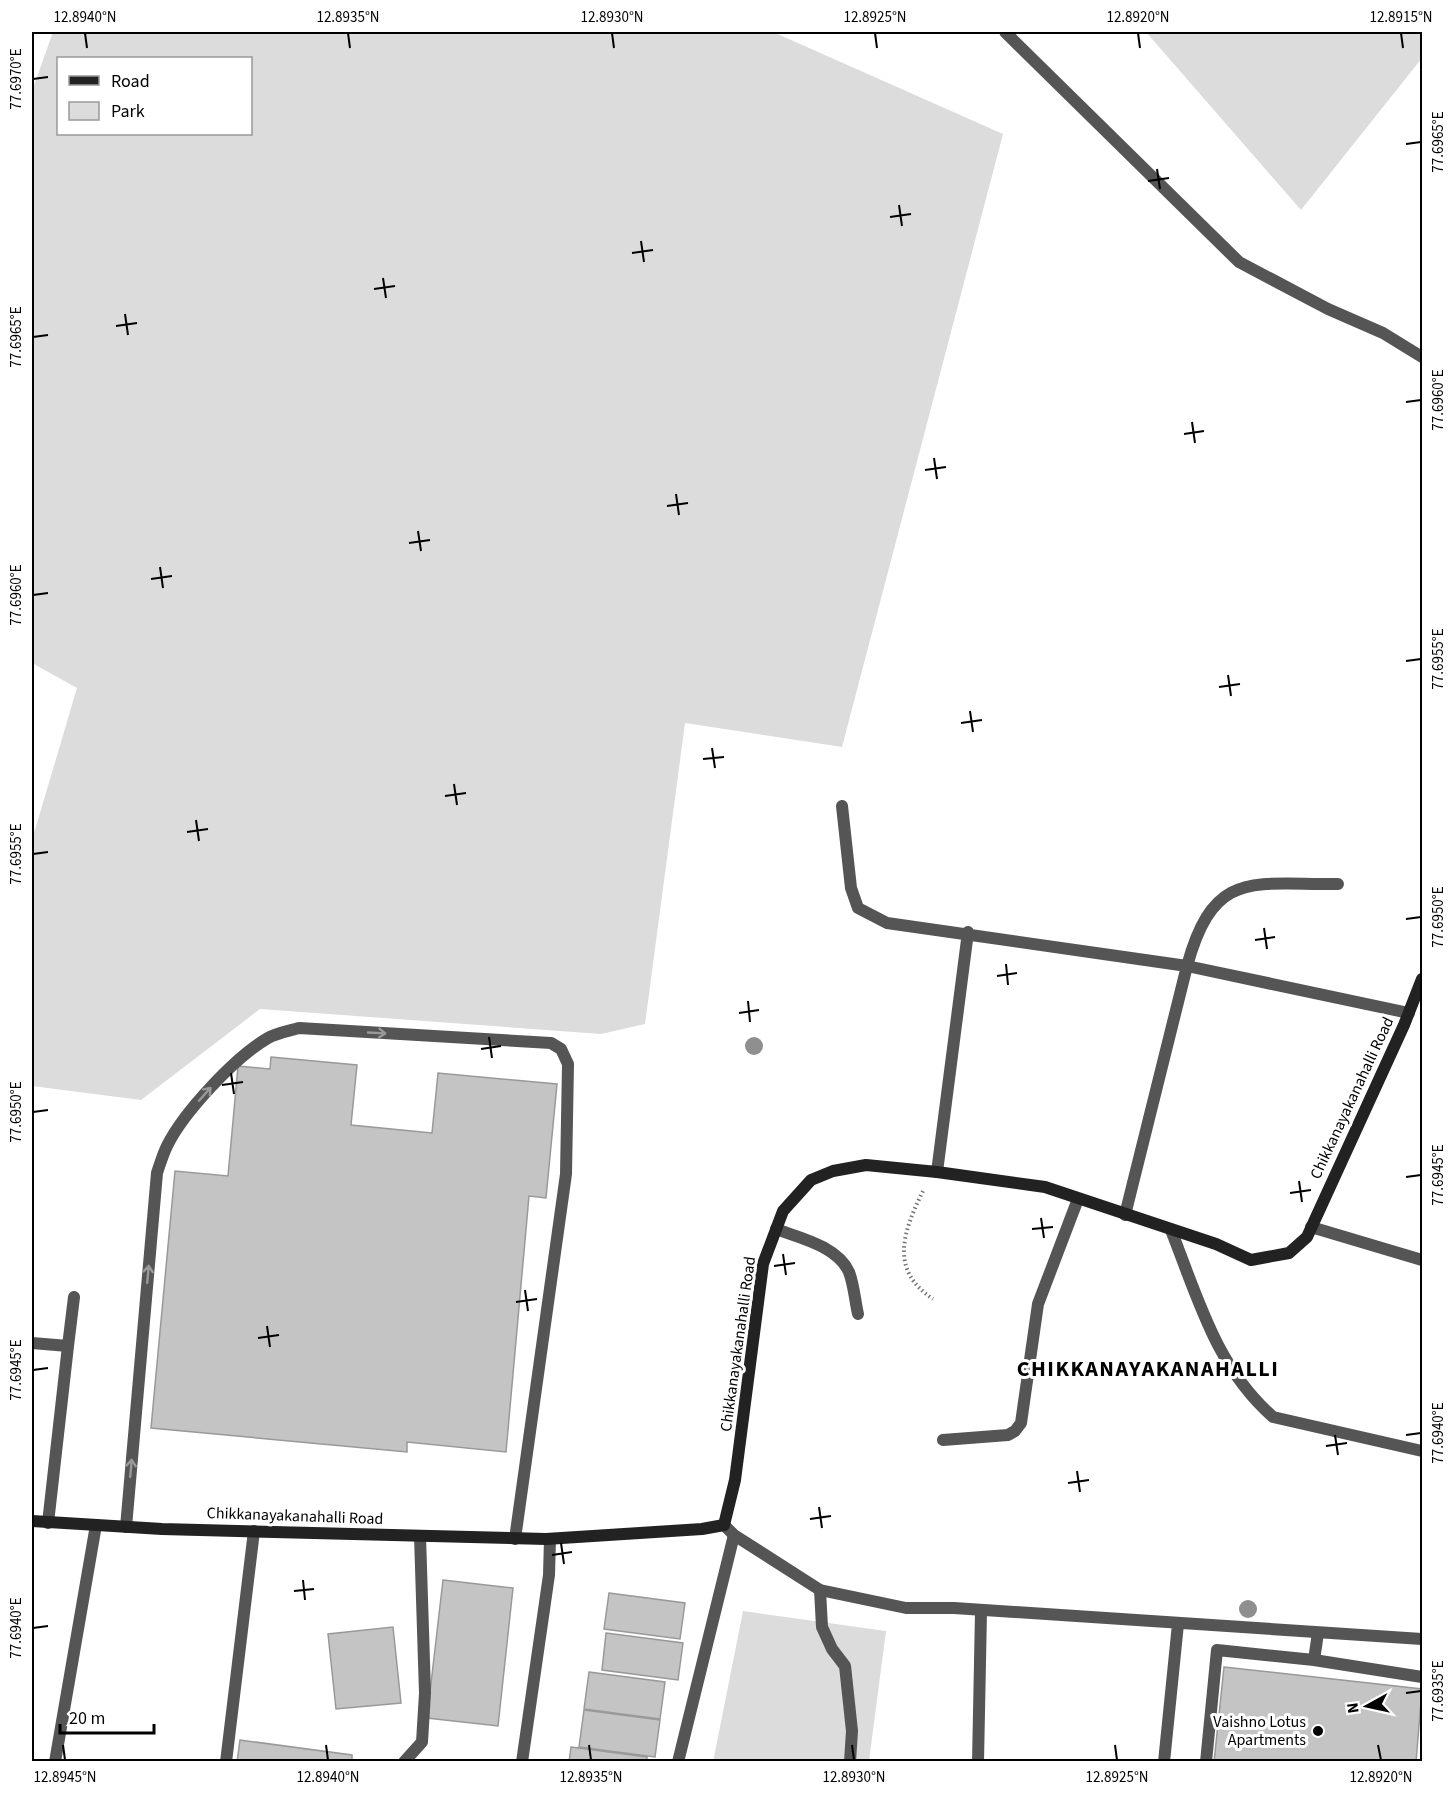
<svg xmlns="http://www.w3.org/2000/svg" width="1454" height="1793" viewBox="0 0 1454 1793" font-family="'Source Sans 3',sans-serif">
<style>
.green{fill:#dcdcdc;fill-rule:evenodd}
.building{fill:#c4c4c4;stroke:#999;stroke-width:1.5}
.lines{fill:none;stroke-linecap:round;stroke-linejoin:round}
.path{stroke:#777;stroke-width:4;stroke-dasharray:1.5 3;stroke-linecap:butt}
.service{stroke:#555;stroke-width:12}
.minor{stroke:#555;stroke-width:12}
.secondary{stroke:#222;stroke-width:12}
.tree{fill:#8f8f8f}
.oneway{stroke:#999}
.ticks{fill:none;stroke:#000;stroke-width:2}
.poi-dot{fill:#000;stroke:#fff;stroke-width:2}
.labels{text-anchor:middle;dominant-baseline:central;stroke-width:6;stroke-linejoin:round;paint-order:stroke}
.street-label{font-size:16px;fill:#000;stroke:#fff}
.poi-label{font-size:16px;fill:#000;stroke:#fff;text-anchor:end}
.district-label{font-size:22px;font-weight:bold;letter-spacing:1.5px;fill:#000;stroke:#fff}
.neatline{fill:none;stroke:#000;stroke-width:2}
.ticks-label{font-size:15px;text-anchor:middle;fill:#000}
</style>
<rect width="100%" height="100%" fill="#fff"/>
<path class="green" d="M53,32H773L1003,134L842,747L685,723L645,1024L601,1034L260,1009L141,1100L32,1086V840L77,688L32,663V91ZM58,58H250V134H58Z
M1146,32H1422V58L1301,210Z
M743,1611L886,1631L869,1761L713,1762Z"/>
<path class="building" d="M271,1057L357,1065L351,1125L432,1133L438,1073L557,1084L546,1198L529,1196L506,1452L407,1442V1452L151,1428L175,1171L228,1176L238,1066L270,1069Z
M443,1580L513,1588L498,1726L427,1718Z
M609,1593L685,1603L680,1639L604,1629Z
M393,1627L401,1703L336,1709L328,1634Z
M606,1633L683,1643L678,1680L602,1670Z
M1224,1667L1422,1689L1416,1762H1214Z
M589,1672L665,1682L660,1719L584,1709Z
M584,1710L660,1720L655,1757L579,1747Z
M240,1740L352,1755V1762H237Z
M571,1747L647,1757V1762H569Z"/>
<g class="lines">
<path class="path" d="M923,1191C903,1232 889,1270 933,1299"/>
<path class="service" d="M1311,1227L1422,1260
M820,1590L822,1627L832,1649L845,1666L852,1731L850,1762
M1314,1660L1318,1633
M55,1762L96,1525
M226,1762L254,1531
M404,1762L422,1742L425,1693L420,1536
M522,1762L549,1575L550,1539
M678,1762L734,1535
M978,1762L981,1612
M1206,1762L1217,1650L1314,1660L1422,1677"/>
<path class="minor" d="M1005,32L1239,262L1328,309L1383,333L1422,357
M842,806L851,888L858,908L887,923L1187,966L1409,1013
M937,1172L968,932
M1125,1215L1187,966C1214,868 1253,885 1338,884
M776,1229C800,1238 837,1246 849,1272C854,1285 855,1301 858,1314
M1171,1230C1198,1298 1216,1367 1273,1417L1422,1451
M32,1343L68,1346L48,1523
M68,1346L74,1297
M943,1440L1008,1435L1015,1431L1021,1423L1038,1304L1078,1199
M724,1525L734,1535L820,1590L906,1608H954L1422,1639
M126,1527L157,1173C160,1164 163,1154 167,1146C183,1113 235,1057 268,1038C277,1033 289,1031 299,1028L551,1043L561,1049L568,1064L566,1174L515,1539
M1164,1762L1178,1624"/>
<path class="secondary" d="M32,1521L162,1529L546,1539L702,1529L724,1525L735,1480L763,1264L783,1211L811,1180L833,1171L866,1165L937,1172L1045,1187L1216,1244L1251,1260L1289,1253L1307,1237L1404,1025L1422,979"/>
</g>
<g class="tree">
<circle cx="754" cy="1046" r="9"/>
<circle cx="1248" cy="1609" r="9"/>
</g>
<defs><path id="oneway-shaft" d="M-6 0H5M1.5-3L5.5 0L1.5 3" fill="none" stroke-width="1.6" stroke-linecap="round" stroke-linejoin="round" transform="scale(1.5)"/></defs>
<g class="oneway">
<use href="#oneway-shaft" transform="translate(377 1033) rotate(3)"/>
<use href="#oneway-shaft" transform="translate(205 1094) rotate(-48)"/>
<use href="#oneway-shaft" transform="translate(148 1274) rotate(-85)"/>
<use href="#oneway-shaft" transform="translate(131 1468) rotate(-85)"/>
</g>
<path class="ticks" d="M85,33L87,48M348,33L350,48M612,33L614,48M875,33L877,48M1138,33L1140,48M1401,33L1403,48M33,79L48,77M1406,144L1421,142M1157,169L1160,189M1148,181L1169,178M899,205L902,226M890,217L911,214M641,241L644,262M632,253L653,250M383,278L386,298M374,289L395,286M125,314L128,335M116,326L137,323M33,337L48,335M1406,402L1421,400M1192,422L1195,443M1184,434L1204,431M934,458L937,479M925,470L946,467M676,494L679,515M667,506L688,503M418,531L421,551M409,543L430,540M160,567L163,588M151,579L172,576M33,595L48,593M1406,661L1421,659M1228,675L1231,696M1219,687L1240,684M970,711L973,732M961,723L982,720M712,748L715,768M703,759L724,757M454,784L457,805M445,796L466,793M196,820L199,841M187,832L208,829M33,854L48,852M1406,919L1421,917M1264,928L1267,949M1255,940L1275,937M1006,964L1008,985M997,976L1017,973M748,1001L750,1022M739,1013L759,1010M489,1037L492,1058M481,1049L501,1046M231,1073L234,1094M222,1085L243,1082M33,1112L48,1110M1406,1177L1421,1175M1299,1181L1302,1202M1290,1193L1311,1190M1041,1218L1044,1238M1032,1229L1053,1227M783,1254L786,1275M774,1266L795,1263M525,1290L528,1311M516,1302L537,1299M267,1326L270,1347M258,1338L279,1335M33,1370L48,1368M1335,1435L1338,1455M1406,1435L1421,1433M1326,1446L1347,1443M1077,1471L1080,1492M1068,1483L1089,1480M819,1507L822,1528M810,1519L831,1516M561,1543L564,1564M552,1555L572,1552M303,1580L305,1600M294,1591L314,1589M33,1628L48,1626M1406,1693L1421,1691M63,1745L65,1760M326,1745L328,1760M589,1745L591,1760M852,1745L854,1760M1115,1745L1117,1760M1378,1745L1381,1760"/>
<circle class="poi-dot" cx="1318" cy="1731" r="6"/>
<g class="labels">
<g class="street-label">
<text transform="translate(1352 1098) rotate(-65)">Chikkanayakanahalli Road</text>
<text transform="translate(738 1344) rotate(-82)">Chikkanayakanahalli Road</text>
<text transform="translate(295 1516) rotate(2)">Chikkanayakanahalli Road</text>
</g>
<g class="poi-label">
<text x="1306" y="1722">Vaishno Lotus<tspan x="1306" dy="18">Apartments</tspan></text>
</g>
<g class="district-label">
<text x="1148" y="1369">CHIKKANAYAKANAHALLI</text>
</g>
</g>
<rect width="1454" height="1793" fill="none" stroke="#ffffff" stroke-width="66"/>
<rect x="57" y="57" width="195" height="78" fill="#ffffff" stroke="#999999" stroke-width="1.5"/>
<rect x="69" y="76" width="30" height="9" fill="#222222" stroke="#999999" stroke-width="1.5"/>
<text x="111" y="87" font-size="18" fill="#000000">Road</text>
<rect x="69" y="102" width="30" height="18" fill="#dcdcdc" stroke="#999999" stroke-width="1.5"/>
<text x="111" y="117" font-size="18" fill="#000000">Park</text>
<g transform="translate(1367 1706) rotate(262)" stroke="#ffffff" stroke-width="4.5" paint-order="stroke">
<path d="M0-4.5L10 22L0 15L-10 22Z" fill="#000000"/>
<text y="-9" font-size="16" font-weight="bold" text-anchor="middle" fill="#000000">N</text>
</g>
<path d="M60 1724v9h94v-9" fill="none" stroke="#000000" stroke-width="3"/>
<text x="69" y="1724" font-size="18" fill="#000000" stroke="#ffffff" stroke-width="4.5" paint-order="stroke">20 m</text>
<rect x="33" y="33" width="1388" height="1727" class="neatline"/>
<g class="ticks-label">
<text x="85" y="22">12.8940°N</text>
<text x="348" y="22">12.8935°N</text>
<text x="612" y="22">12.8930°N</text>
<text x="875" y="22">12.8925°N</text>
<text x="1138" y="22">12.8920°N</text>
<text x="1401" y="22">12.8915°N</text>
<text transform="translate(16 79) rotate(-90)" y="5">77.6970°E</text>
<text transform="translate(1438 142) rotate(-90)" y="5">77.6965°E</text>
<text transform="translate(16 337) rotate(-90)" y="5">77.6965°E</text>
<text transform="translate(1438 400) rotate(-90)" y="5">77.6960°E</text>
<text transform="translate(16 595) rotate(-90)" y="5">77.6960°E</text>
<text transform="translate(1438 659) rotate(-90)" y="5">77.6955°E</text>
<text transform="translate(16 854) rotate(-90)" y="5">77.6955°E</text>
<text transform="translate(1438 917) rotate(-90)" y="5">77.6950°E</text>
<text transform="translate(16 1112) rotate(-90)" y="5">77.6950°E</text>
<text transform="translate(1438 1175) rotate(-90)" y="5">77.6945°E</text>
<text transform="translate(16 1370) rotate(-90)" y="5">77.6945°E</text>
<text transform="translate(1438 1433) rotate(-90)" y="5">77.6940°E</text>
<text transform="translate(16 1628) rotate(-90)" y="5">77.6940°E</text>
<text transform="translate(1438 1691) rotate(-90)" y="5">77.6935°E</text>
<text x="65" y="1782">12.8945°N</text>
<text x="328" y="1782">12.8940°N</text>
<text x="591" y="1782">12.8935°N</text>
<text x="854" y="1782">12.8930°N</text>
<text x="1117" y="1782">12.8925°N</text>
<text x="1381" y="1782">12.8920°N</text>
</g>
</svg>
